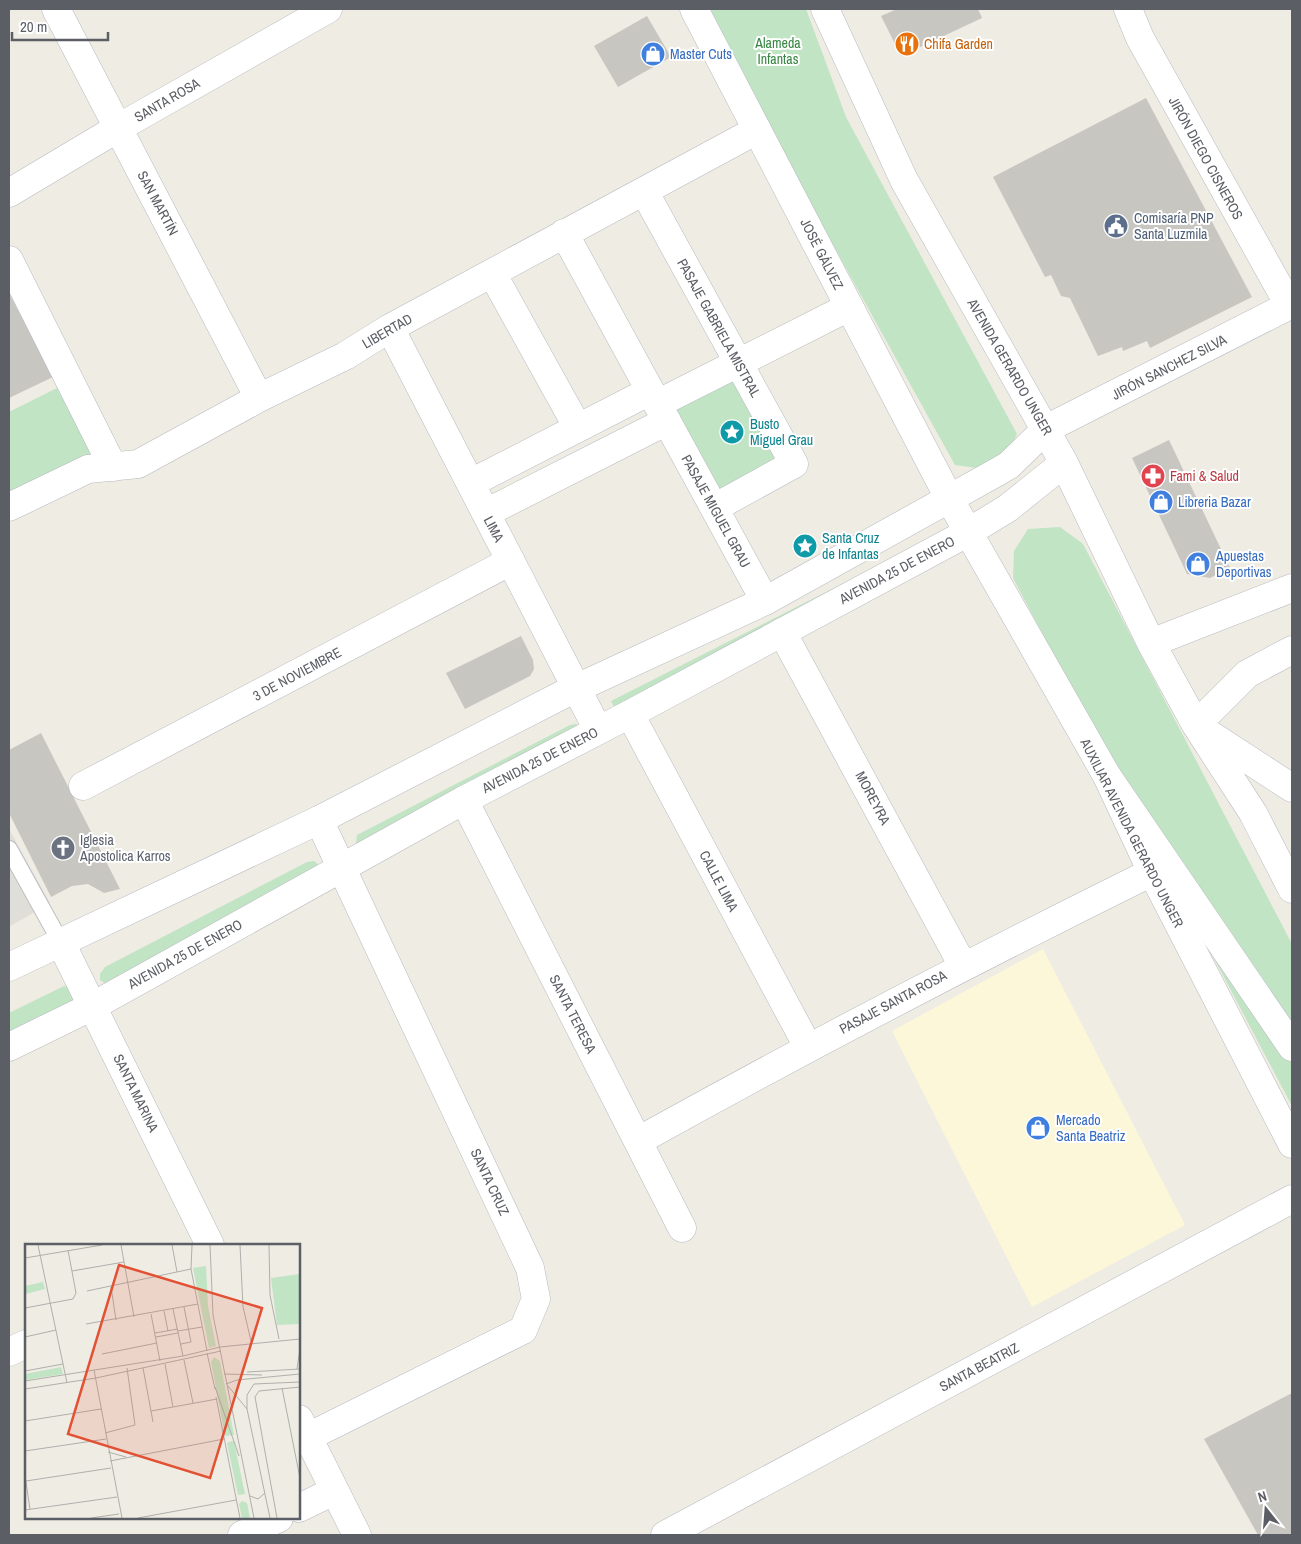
<svg xmlns="http://www.w3.org/2000/svg" width="1301" height="1544" viewBox="0 0 1301 1544" font-family="'Archivo Narrow',sans-serif">
<style>
.commercial{fill:#fdf7d9}
.industrial{fill:#dfded8}
.green{fill:#c1e4c4}
.building{fill:#c8c6c1}
.lines{fill:none;stroke-linecap:round;stroke-linejoin:round}
.service-casing{stroke:#b8babf;stroke-width:18}
.minor-casing{stroke:#b8babf;stroke-width:29}
.secondary-casing{stroke:#b9bbc1;stroke-width:29}
.service{stroke:#fff;stroke-width:16}
.minor{stroke:#fff;stroke-width:28}
.secondary{stroke:#fff;stroke-width:28}
.labels{text-anchor:middle;dominant-baseline:central;stroke-width:4;stroke-linejoin:round;paint-order:stroke}
.park-label{font-size:14px;fill:#388643;stroke:#fff}
.food-label{font-size:14px;fill:#c56008;stroke:#fff;text-anchor:start}
.shop-label{font-size:14px;fill:#366cbe;stroke:#fff;text-anchor:start}
.street-label{font-size:14px;fill:#5b5e64;stroke:#fff}
.service-label{font-size:14px;fill:#4e5e75;stroke:#fff;text-anchor:start}
.culture-label{font-size:14px;fill:#0d838f;stroke:#fff;text-anchor:start}
.health-label{font-size:14px;fill:#be3a42;stroke:#fff;text-anchor:start}
.worship-label{font-size:14px;fill:#5b616d;stroke:#fff;text-anchor:start}
.inset-road{fill:none;stroke:#afafac;stroke-width:1}
.view{fill:#e35134;fill-opacity:0.15;stroke:#e35134;stroke-width:2.5}
.inset-edge{fill:none;stroke:#5b5e64;stroke-width:2.5}
</style>
<rect width="100%" height="100%" fill="#eeece3"/>
<path class="commercial" d="M1043,949L1185,1225L1032,1307L892,1031Z"/>
<path class="industrial" d="M9,829L50,903L9,927Z"/>
<path class="green" d="M710,9H806L846,117L1017,434L999,471L955,465L796,178Z
M743,372L794,464L722,504L670,410Z
M57,388L93,457L9,498V412Z
M1060,527L1083,544L1292,944V1106L1013,578L1014,551L1028,529Z
M901,554L617,713L611,701Z
M576,724L580,727L359,846L356,843L357,835L570,725Z
M314,861L318,864V871L106,984L100,980V974L105,967L307,862Z
M64,986L71,987L78,998L9,1037V1013Z"/>
<path class="building" d="M897,9H978L982,18L901,56L881,16Z
M647,16L671,57L618,87L594,46Z
M1146,98L1252,297L1150,348L1147,341L1123,351L1122,347L1098,356L1070,298L1061,296L1051,275L1045,277L993,177Z
M9,293L53,377L9,398Z
M1169,440L1230,568L1210,578L1187,574L1132,458Z
M521,636L533,660L534,669L530,676L465,709L446,673Z
M41,733L120,889L104,893L88,884L72,886L51,897L9,813V750Z
M1292,1393V1535H1258L1204,1439Z"/>
<g class="lines">
<defs>
<path id="service" d="M9,849L60,941"/>
<path id="minor" d="M56,9L259,398
M1128,9L1140,38L1289,305
M644,191L794,464L714,508
M9,193L118,128L328,9
M564,233L765,601
M9,260L113,467
M492,273L578,428
M390,328L598,730
M657,404L849,307
M1046,429L1292,304
M471,483L650,391
M950,500L1107,776L1152,872L1292,1144
M9,507L88,469L138,464L259,398L345,356L390,328L757,130
M486,513L667,421
M782,632L963,966
M630,714L808,1047
M83,786L511,561
M464,800L682,1228
M60,941L210,1245
M638,1141C807,1047 978,958 1152,872
M9,1352L26,1344
M299,1419L357,1535
M308,1437L523,1330L536,1299L530,1268L319,820
M299,1508L334,1491
M242,1535L279,1518
M665,1535L1292,1199"/>
<path id="secondary" d="M694,9L950,500
M825,9L904,180L1064,463L1151,643L1196,725L1253,813L1292,889
M1151,643L1292,588
M1196,725L1247,674L1292,650
M1206,732L1292,788
M1107,776L1292,1047
M9,967L319,820L562,695L765,601L999,471L1009,465L1046,429
M9,1047L93,1006L464,800L630,714L967,533L1008,508L1064,463"/>
</defs>
<use href="#service" class="service-casing"/>
<use href="#minor" class="minor-casing"/>
<use href="#secondary" class="secondary-casing"/>
<use href="#service" class="service"/>
<use href="#minor" class="minor"/>
<use href="#secondary" class="secondary"/>
</g>
<defs>
<symbol id="restaurant-disc" viewBox="-11 -11 22 22"><circle r="9.5" fill="#e8710a" stroke="#fff"/><path d="M-5-6h1v4h1v-4h1v4h1v-4h1v5L-1.5 .5V6h-2V.5L-5-1ZM5-6V6H3V1.5H1.5Q1.5-4 5-6Z" fill="#fff"/></symbol>
<symbol id="shop-disc" viewBox="-11 -11 22 22"><circle r="9.5" fill="#3f7fe0" stroke="#fff"/><path d="M-5-2.5h2.3a2.7 3.5 0 0 1 5.4 0H5L5.5 6h-11ZM-1.5-2.5h3a1.5 2.3 0 0 0-3 0Z" fill="#fff"/></symbol>
<symbol id="civic-disc" viewBox="-11 -11 22 22"><circle r="9.5" fill="#5c6f8a" stroke="#fff"/><path d="M-.6-6.5H3V-4.5H.6V-3L4-1V1h2V6H-6V1h2V-1L-.6-3ZM-1.2 2.5V6h2.4V2.5Z" fill="#fff"/></symbol>
<symbol id="sight-disc" viewBox="-11 -11 22 22"><circle r="9.5" fill="#0f9aa8" stroke="#fff"/><path d="M0-6L1.8-2.2L6-1.7L2.9 1.2L3.7 5.4L0 3.3L-3.7 5.4L-2.9 1.2L-6-1.7L-1.8-2.2Z" fill="#fff"/></symbol>
<symbol id="pharmacy-disc" viewBox="-11 -11 22 22"><circle r="9.5" fill="#e0444e" stroke="#fff"/><path d="M-2-6h4v4h4v4h-4v4h-4v-4h-4v-4h4Z" fill="#fff"/></symbol>
<symbol id="church-disc" viewBox="-11 -11 22 22"><circle r="9.5" fill="#6b7280" stroke="#fff"/><path d="M-1.2-6h2.4v3.5h3.3v2.4h-3.3V6h-2.4V-.1h-3.3v-2.4h3.3Z" fill="#fff"/></symbol>
</defs>
<g fill-rule="evenodd">
<use href="#restaurant-disc" x="893" y="30" width="28" height="28"/>
<use href="#shop-disc" x="639" y="40" width="28" height="28"/>
<use href="#civic-disc" x="1102" y="212" width="28" height="28"/>
<use href="#sight-disc" x="718" y="418" width="28" height="28"/>
<use href="#pharmacy-disc" x="1139" y="462" width="28" height="28"/>
<use href="#shop-disc" x="1147" y="488" width="28" height="28"/>
<use href="#sight-disc" x="791" y="532" width="28" height="28"/>
<use href="#shop-disc" x="1184" y="550" width="28" height="28"/>
<use href="#church-disc" x="49" y="834" width="28" height="28"/>
<use href="#shop-disc" x="1024" y="1114" width="28" height="28"/>
</g>
<g class="labels">
<g class="park-label">
<text x="778" y="43">Alameda<tspan x="778" dy="16">Infantas</tspan></text>
</g>
<g class="food-label">
<text x="924" y="44">Chifa Garden</text>
</g>
<g class="shop-label">
<text x="670" y="54">Master Cuts</text>
<text x="1178" y="502">Libreria Bazar</text>
<text x="1216" y="556">Apuestas<tspan x="1216" dy="16">Deportivas</tspan></text>
<text x="1056" y="1120">Mercado<tspan x="1056" dy="16">Santa Beatriz</tspan></text>
</g>
<g class="street-label">
<text transform="translate(167 100) rotate(-30)">SANTA ROSA</text>
<text transform="translate(1206 158) rotate(61)">JIRÓN DIEGO CISNEROS</text>
<text transform="translate(158 203) rotate(62)">SAN MARTÍN</text>
<text transform="translate(822 254) rotate(63)">JOSÉ GÁLVEZ</text>
<text transform="translate(719 328) rotate(61)">PASAJE GABRIELA MISTRAL</text>
<text transform="translate(387 331) rotate(-30)">LIBERTAD</text>
<text transform="translate(1010 367) rotate(60)">AVENIDA GERARDO UNGER</text>
<text transform="translate(1169 367) rotate(-27)">JIRÓN SANCHEZ SILVA</text>
<text transform="translate(716 511) rotate(61)">PASAJE MIGUEL GRAU</text>
<text transform="translate(494 529) rotate(62)">LIMA</text>
<text transform="translate(897 570) rotate(-28)">AVENIDA 25 DE ENERO</text>
<text transform="translate(297 674) rotate(-28)">3 DE NOVIEMBRE</text>
<text transform="translate(540 760) rotate(-27)">AVENIDA 25 DE ENERO</text>
<text transform="translate(873 798) rotate(62)">MOREYRA</text>
<text transform="translate(1132 833) rotate(63)">AUXILIAR AVENIDA GERARDO UNGER</text>
<text transform="translate(719 881) rotate(62)">CALLE LIMA</text>
<text transform="translate(185 954) rotate(-29)">AVENIDA 25 DE ENERO</text>
<text transform="translate(893 1002) rotate(-28)">PASAJE SANTA ROSA</text>
<text transform="translate(573 1014) rotate(63)">SANTA TERESA</text>
<text transform="translate(136 1093) rotate(64)">SANTA MARINA</text>
<text transform="translate(490 1182) rotate(65)">SANTA CRUZ</text>
<text transform="translate(979 1367) rotate(-28)">SANTA BEATRIZ</text>
</g>
<g class="service-label">
<text x="1134" y="218">Comisaría PNP<tspan x="1134" dy="16">Santa Luzmila</tspan></text>
</g>
<g class="culture-label">
<text x="750" y="424">Busto<tspan x="750" dy="16">Miguel Grau</tspan></text>
<text x="822" y="538">Santa Cruz<tspan x="822" dy="16">de Infantas</tspan></text>
</g>
<g class="health-label">
<text x="1170" y="476">Fami &amp; Salud</text>
</g>
<g class="worship-label">
<text x="80" y="840">Iglesia<tspan x="80" dy="16">Apostolica Karros</tspan></text>
</g>
</g>
<g transform="translate(25 1244)">
<rect width="275" height="275" fill="#eeece3"/>
<path d="M181,22L183,62L191,102L184,104L168,24ZM275,30V80L252,81L246,34ZM18,38L20,45L0,50V42ZM189,113L195,117L209,191L200,192L186,118ZM36,123L38,130L0,136V130ZM207,197L209,198L220,250L213,251L202,199ZM217,257L222,259L225,274H217L214,260Z" fill="#c1e4c4"/>
<path class="inset-road" d="M13,1L42,139M96,1L109,73M147,1L152,28M167,1L166,25L182,107M185,1L188,71L229,274M215,1L218,63L226,97M244,1L245,51L254,95M0,14L77,1M47,27L99,18M86,43L91,76M62,47L166,25M0,64L48,55L51,49L43,6M148,65L158,112M139,67L143,87M126,70L135,117M61,80L173,60M153,87L177,83M130,89L153,85M0,93L31,86M131,93L153,89M156,100L166,98L159,63M195,103L275,95M182,109L190,145M77,110L132,99M159,116L168,159M140,120L148,163M118,124L128,178M272,125L275,105M69,126L97,274M0,127L38,120M222,128L275,125M199,130L237,131M0,137L158,112L195,103M201,140L212,136L275,130M203,142L222,165L245,274M190,143L214,212M257,144L275,234M0,145L71,134L196,107M191,153L215,274M222,165V151L229,140L275,138M126,167L192,155M0,177L76,165M80,189L110,181L102,124M0,207L81,195M83,208L101,213M85,217L199,195M0,232L5,265M1,237L86,224M225,252L233,255L240,249M0,266L92,253M66,274L94,270M113,274L211,256M252,274L230,153L234,147L275,143"/>
<path class="view" d="M94,21L237,64L185,234L43,190Z"/>
<rect width="275" height="275" class="inset-edge"/>
</g>
<rect width="1301" height="1544" fill="none" stroke="#5b5e64" stroke-width="20"/>
<g transform="translate(1266 1509) rotate(343)" stroke="#ffffff" stroke-width="4" paint-order="stroke">
<path d="M0-4L9 19L0 12L-9 19Z" fill="#5b5e64"/>
<text y="-8" font-size="14" font-weight="bold" text-anchor="middle" fill="#5b5e64">N</text>
</g>
<path d="M12 32v8h96v-8" fill="none" stroke="#5b5e64" stroke-width="2.5"/>
<text x="20" y="32" font-size="15" fill="#5b5e64" stroke="#ffffff" stroke-width="4" paint-order="stroke">20 m</text>
</svg>
